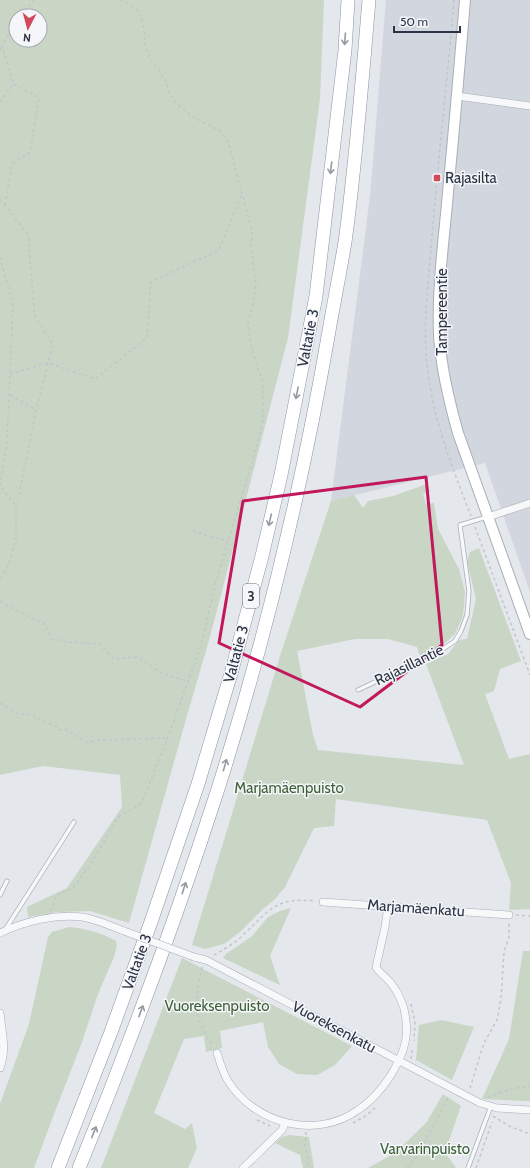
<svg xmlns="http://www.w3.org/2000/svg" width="530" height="1168" viewBox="0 0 530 1168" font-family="Cabin,sans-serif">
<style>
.built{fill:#d2d6de}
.green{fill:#c9d6c5;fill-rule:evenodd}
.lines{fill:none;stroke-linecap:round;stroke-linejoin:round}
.lane-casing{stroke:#a9aeb7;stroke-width:5}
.street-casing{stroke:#a9aeb7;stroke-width:8}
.secondary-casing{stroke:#a9aeb7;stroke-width:12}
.highway-casing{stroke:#8b94a3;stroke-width:14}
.path{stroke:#c2c5cb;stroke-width:1.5;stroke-dasharray:3 3;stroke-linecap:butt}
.lane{stroke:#f7f8fa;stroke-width:3.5}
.street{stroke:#f7f8fa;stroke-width:7}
.secondary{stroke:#fff;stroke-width:10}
.highway{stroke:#fff;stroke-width:13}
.street-bridge-casing{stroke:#a9aeb7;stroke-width:8;stroke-linecap:butt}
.street-bridge{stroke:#f7f8fa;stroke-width:7}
.oneway{stroke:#959aa2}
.marked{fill:none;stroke:#c2185b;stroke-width:3;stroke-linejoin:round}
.poi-dot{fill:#d1495b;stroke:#f4f6f9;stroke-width:1.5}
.labels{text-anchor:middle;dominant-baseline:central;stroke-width:3;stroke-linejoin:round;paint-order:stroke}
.shield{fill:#f4f6f9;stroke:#676e7b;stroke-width:1}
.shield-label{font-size:14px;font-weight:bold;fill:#2b3445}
.poi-label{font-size:15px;fill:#2b3445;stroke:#f4f6f9;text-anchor:start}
.street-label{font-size:15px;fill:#2b3445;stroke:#f4f6f9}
.park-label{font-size:15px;fill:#3f6138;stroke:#f4f6f9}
</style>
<rect width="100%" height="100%" fill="#e4e7ec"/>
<path class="built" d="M386,0H530V592L485,463L331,501L370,196Z"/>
<path class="green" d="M0,0H324L320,99L288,338L210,637L186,719L129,923L90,911L57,912L28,917L27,907L67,888L122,807L120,775L43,766L0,775ZM16,16H40V40H16Z
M427,484L430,491L423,494L426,504L434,503L438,529L459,569L465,592L463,616L455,634L445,643L420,657L417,647L388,639H355L297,651L313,735L318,750L464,765L426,664L448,654L459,640L467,639L476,599L467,561L470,552L479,548L521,661L500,669L494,691L485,694L509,759L530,754V909L509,910L511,883L487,820L336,799L334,826L314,828L285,887L275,899L263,909L240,932L224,944L205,949L192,945L280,656L331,501L354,495L363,508L368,501L393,496Z
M291,908L270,956L280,985L223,958L226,954L252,936L268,917L280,911Z
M69,927C87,929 100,932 116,941L117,946L114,957L98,994L82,1042L51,1122L34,1168H0V1104L29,1024L48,937L52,932Z
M523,951H530V1101H524L482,1099L509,1039Z
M182,958L352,1046L335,1065L317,1075L297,1074L279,1064L268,1047L263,1022L220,1031L222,1048L206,1052L204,1036L184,1039L154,1113L185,1129L192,1123L197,1148L188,1168H101Z
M441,1020L474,1027L452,1080L416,1060L419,1025Z
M443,1094L461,1106L445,1152L456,1168H368L395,1153L426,1123Z
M289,1135L309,1137L314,1168H303L300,1155L275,1143L282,1137Z"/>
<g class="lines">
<defs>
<path id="lane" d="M358,690L440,651L455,641L461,631L467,615L469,591L460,525L487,517
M0,895L7,881
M5,930L74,822
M468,1168L491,1106"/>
<path id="street" d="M457,96L530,106
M488,517L530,503
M323,902L509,915
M0,933C25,921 55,914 82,917C96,919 111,926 124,931
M194,957L206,960L480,1103L497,1108L530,1110
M0,1013C2,1032 7,1050 0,1068
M217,1053C220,1063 223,1073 228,1081C255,1124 316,1140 358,1110C372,1101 382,1089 391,1075C401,1058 409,1041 406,1021C405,1007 399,993 390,982C386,977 379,973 376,967L385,927L388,906
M243,1168L282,1130L285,1123"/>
<path id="secondary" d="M465,0C460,60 455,121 449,181C445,232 437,284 439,335C441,369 449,401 458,433L530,634"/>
<path id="highway" d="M58,1168L111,1032L152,919L198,784L232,670L262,556L281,475L316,296L345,50L348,0
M79,1168C130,1044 176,919 217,792C265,641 302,487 329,331C334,302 340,272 345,242C356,162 362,81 369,0"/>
</defs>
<use href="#lane" class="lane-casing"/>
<use href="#street" class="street-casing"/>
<use href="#secondary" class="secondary-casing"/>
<use href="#highway" class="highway-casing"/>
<path class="path" d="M454,0C447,84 437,167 431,250C427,294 422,337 429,380C436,427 454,472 471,516
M21,16L34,0
M0,50L2,45
M0,102L13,84L2,45L16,24
M0,199L28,235L35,317L53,344L36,410L17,505
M5,205L12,164L30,152L39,97L13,84
M0,257L13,305L7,441L0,486L16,506V540L7,569L0,579
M10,374L48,363L95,379L147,338L151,282L219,250L242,193
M10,395L36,410
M475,527L530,675
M193,530L210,537L228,540
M0,601C14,610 28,617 44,623L52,639L69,642L99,644L114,659L138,657L163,674L187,681
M0,703L16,713L31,715L57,727L60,730H67L88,743L97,740L167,738
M50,910L53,908L56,895L72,889L93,861L118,817L141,804L164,748L201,645L216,581L252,463L263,422V383L252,350L248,322L254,299L256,284L251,246L252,231L228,141L220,131L195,118L178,105L170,95L166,81L149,57L145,44L144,29L141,16L136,9L121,0
M516,915L530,916
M214,955C224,949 236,943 244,934C270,910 275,897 315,901
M202,967C195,1001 192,1016 213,1046
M411,1004L415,1022L414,1041
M411,1059L413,1047
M470,1088L484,1043L497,1020L501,999L504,952L509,937V923
M488,1097C501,1093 515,1086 530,1087
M493,1116L509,1126L530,1134
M257,1120L270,1126
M353,1123L367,1115L375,1108
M306,1132L305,1145L309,1168
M407,1168L417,1156L449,1096
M476,1168L492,1122"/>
<use href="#lane" class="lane"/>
<use href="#street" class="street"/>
<use href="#secondary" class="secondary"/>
<use href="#highway" class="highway"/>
<defs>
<path id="street-bridge" d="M124,931L194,957"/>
</defs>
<use href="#street-bridge" class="street-bridge-casing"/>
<use href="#street-bridge" class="street-bridge"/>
</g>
<defs><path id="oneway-shaft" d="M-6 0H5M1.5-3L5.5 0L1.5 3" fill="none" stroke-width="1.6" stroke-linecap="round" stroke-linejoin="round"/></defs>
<g class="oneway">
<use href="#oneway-shaft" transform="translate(345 39) rotate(94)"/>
<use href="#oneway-shaft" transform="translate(331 168) rotate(97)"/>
<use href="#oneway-shaft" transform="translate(297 393) rotate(101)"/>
<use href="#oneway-shaft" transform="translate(270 520) rotate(103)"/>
<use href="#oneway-shaft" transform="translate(225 765) rotate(-74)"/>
<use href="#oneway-shaft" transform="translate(184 888) rotate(-72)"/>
<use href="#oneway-shaft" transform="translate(141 1011) rotate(-70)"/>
<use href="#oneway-shaft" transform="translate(94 1132) rotate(-68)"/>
</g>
<path class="marked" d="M426,477L442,645L360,707L219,643L243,501Z"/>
<rect class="poi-dot" x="433" y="174" width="8" height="8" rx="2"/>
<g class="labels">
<rect class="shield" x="243" y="584" width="16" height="24" rx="3"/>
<g class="shield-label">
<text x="251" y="596">3</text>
</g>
<g class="poi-label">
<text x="445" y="178">Rajasilta</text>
</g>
<g class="street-label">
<text transform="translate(442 312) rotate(-90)">Tampereentie</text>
<text transform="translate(308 338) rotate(-79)">Valtatie 3</text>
<text transform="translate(236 654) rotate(-75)">Valtatie 3</text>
<text transform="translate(409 665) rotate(-26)">Rajasillantie</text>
<text transform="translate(416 908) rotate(4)">Marjamäenkatu</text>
<text transform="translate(137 962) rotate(-70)">Valtatie 3</text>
<text transform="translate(334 1027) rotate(28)">Vuoreksenkatu</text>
</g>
<g class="park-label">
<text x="289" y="788">Marjamäenpuisto</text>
<text x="217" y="1006">Vuoreksenpuisto</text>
<text x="425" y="1149">Varvarinpuisto</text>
</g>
</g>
<g transform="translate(28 28) rotate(186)"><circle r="19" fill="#f4f6f9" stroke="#a4a8b1"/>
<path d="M0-3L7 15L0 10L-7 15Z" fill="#d1495b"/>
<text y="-6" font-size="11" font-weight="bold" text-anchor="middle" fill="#2b3445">N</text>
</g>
<path d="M394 26v6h66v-6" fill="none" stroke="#2b3445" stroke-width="2"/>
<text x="400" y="26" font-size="12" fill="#2b3445" stroke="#f4f6f9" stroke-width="3" paint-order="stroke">50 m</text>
</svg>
